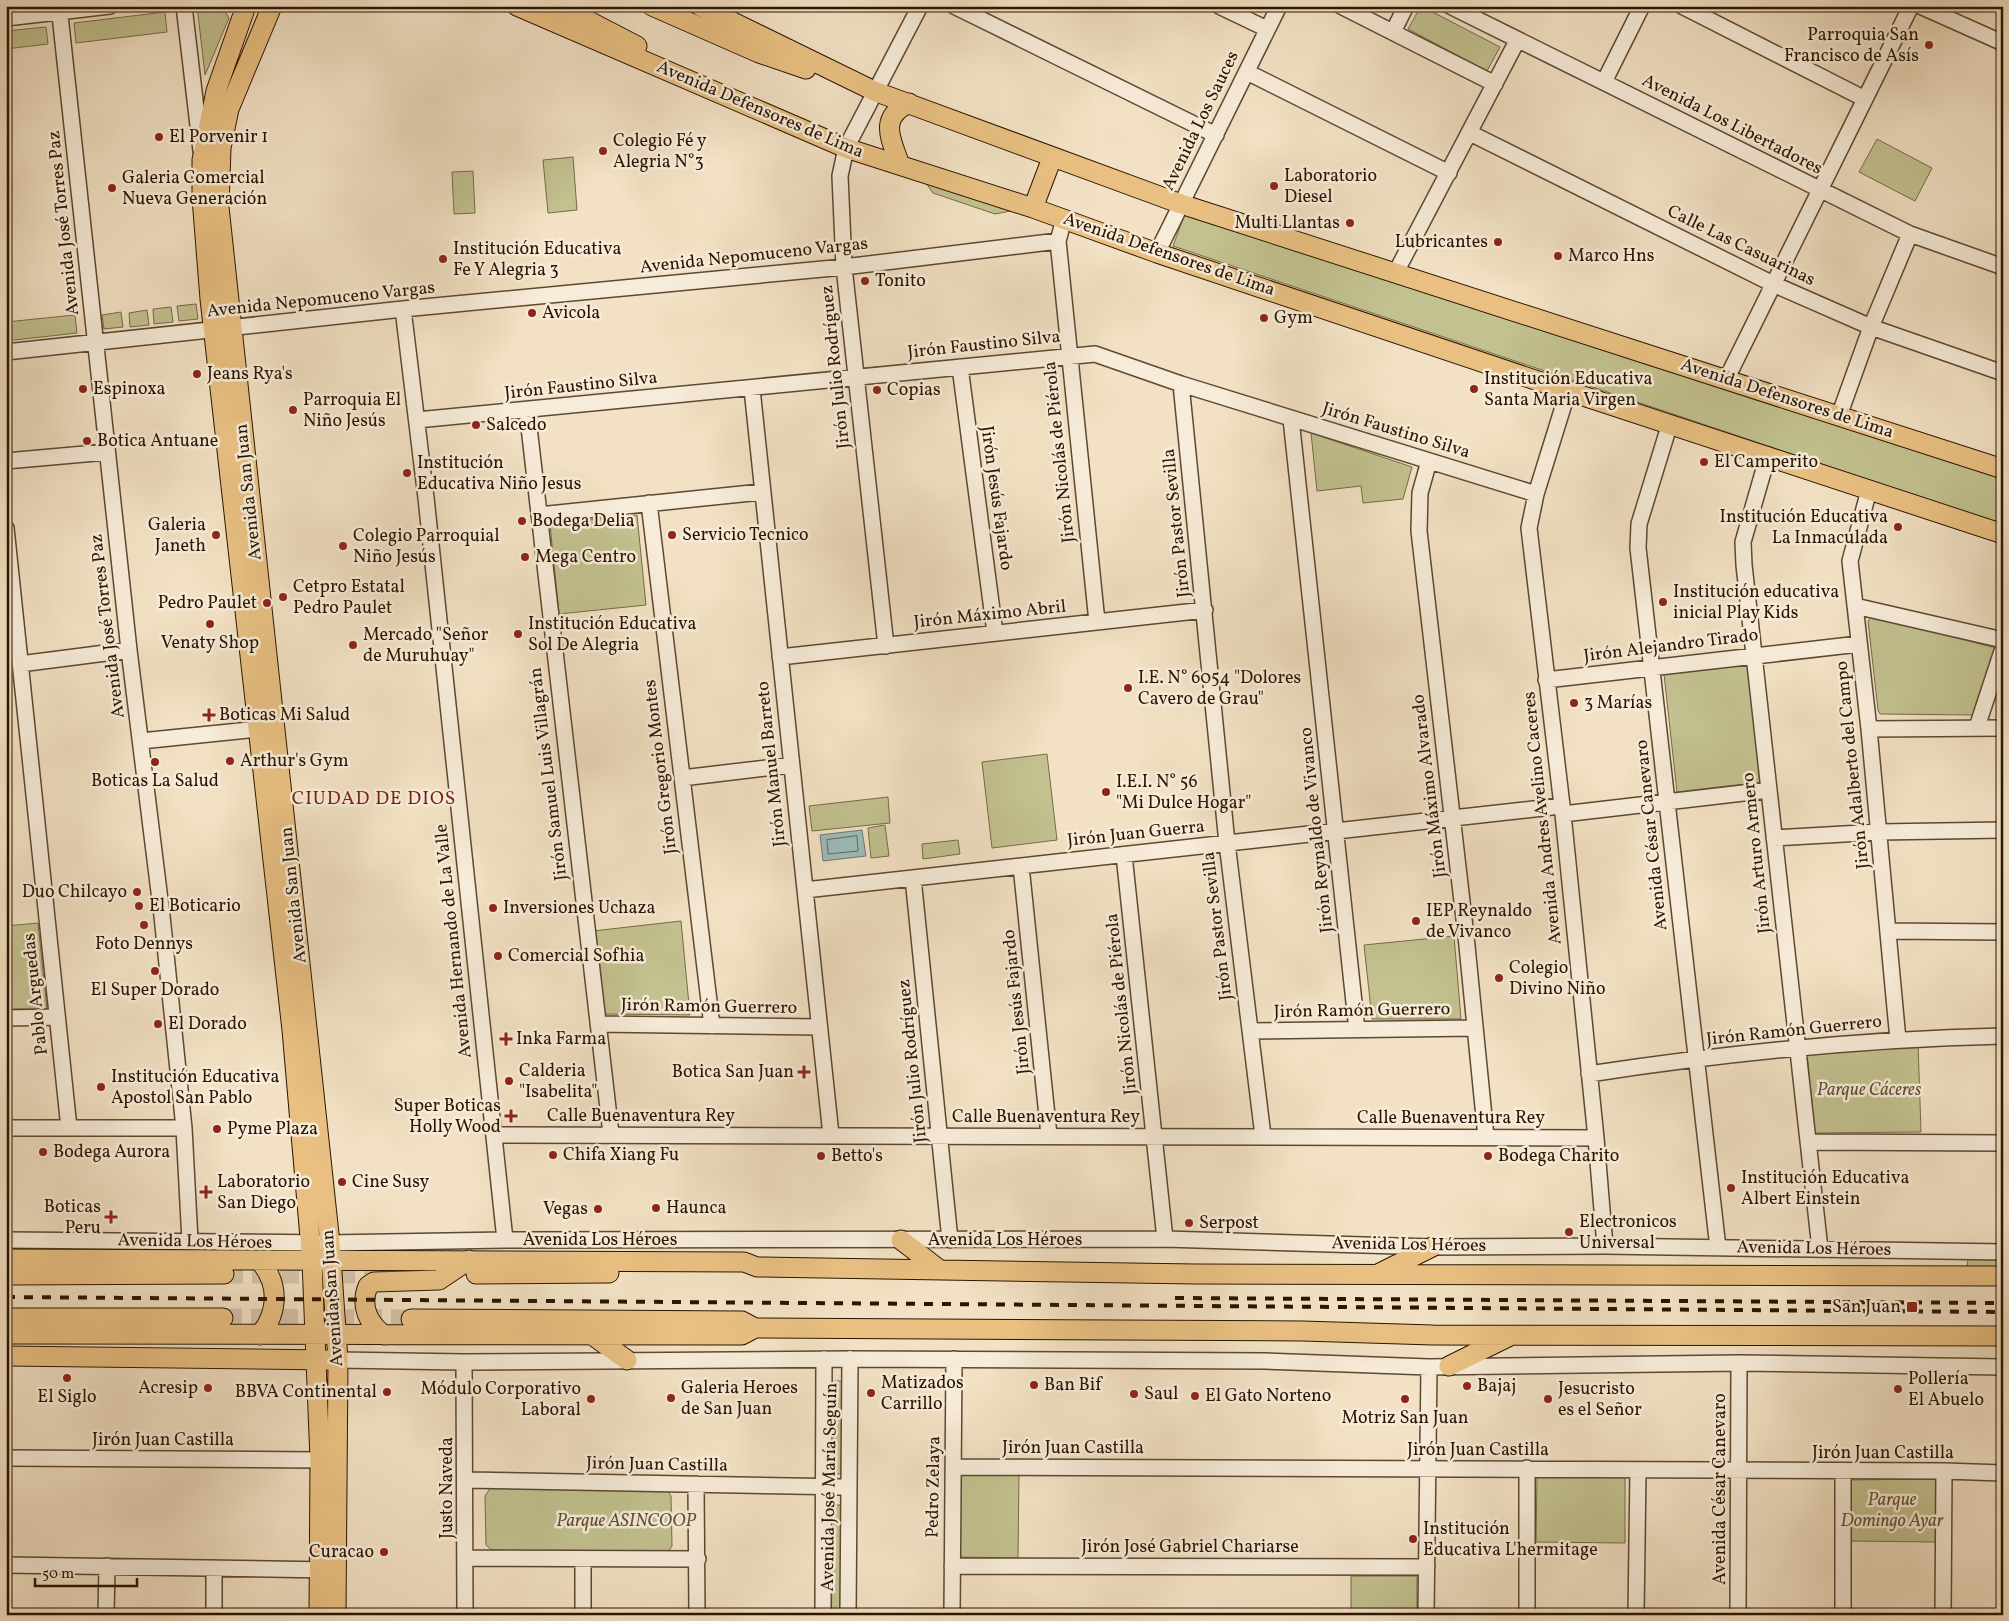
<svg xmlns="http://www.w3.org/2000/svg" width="2009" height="1621" viewBox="0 0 2009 1621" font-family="Vollkorn,serif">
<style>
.green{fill:#c2c18f;stroke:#766b48}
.water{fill:#9dbcbc;stroke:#6f7971}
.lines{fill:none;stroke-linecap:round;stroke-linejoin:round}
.shore{stroke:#64685e;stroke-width:1}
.major-tunnel{stroke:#d4c2a7;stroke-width:19;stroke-dasharray:19 9;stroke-linecap:butt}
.minor-casing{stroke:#5d4831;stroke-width:18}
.major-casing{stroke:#2b1500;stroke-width:21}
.minor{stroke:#f7ecd9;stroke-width:15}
.major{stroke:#e9c082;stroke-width:19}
.rail{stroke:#2b1500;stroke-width:4;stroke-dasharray:9 9;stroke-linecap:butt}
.poi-dot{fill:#8f2418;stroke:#f7ecd9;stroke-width:2}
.labels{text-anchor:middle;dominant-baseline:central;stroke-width:5;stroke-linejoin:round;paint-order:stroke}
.poi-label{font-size:18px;fill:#2b1500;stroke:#f7ecd9;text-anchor:start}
.street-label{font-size:18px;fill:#2b1500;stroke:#f7ecd9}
.park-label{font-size:18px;font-style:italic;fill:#605132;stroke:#f7ecd9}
.neighbourhood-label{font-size:19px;letter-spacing:1px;fill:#7a1f14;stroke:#f7ecd9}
</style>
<rect width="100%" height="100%" fill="#f2e1c4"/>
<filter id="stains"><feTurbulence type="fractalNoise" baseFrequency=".004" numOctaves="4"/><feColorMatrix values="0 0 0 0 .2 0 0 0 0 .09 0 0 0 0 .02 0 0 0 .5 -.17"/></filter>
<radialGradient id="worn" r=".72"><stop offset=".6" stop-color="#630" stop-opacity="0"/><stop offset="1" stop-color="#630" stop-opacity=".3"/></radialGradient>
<path class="green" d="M197,6H210L224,10L229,18L205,75Z
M1421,6L1500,47L1487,71L1408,29Z
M165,12L167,32L76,43L74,23Z
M46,27L48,44L6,49V31Z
M1877,139L1932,168L1915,201L1859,172Z
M573,157L577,210L548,213L543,160Z
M473,171L475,213L454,214L452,172Z
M926,183L1011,211L995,214L933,193Z
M1185,213L2003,475V525L1173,246Z
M196,304L198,319L179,321L177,306Z
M171,307L173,322L154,324L153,309Z
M147,310L149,325L130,327L129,313Z
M121,312L123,327L104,329L102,315Z
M75,315L77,333L6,341V322Z
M1311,433L1412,467L1403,499L1363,503L1361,486L1317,491Z
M637,515L646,605L559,614L550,524Z
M1872,616L1996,648L1976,715L1880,714L1878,710L1868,621Z
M1748,664L1762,782L1677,792L1664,674Z
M1047,754L1057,840L992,848L982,762Z
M888,797L890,823L812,831L809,806Z
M885,825L889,856L871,858L868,828Z
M958,840L960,854L923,859L922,844Z
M681,921L690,1015L603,1014L593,931Z
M38,923L47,1009H6V926Z
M1454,936L1461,1019H1372L1364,945Z
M1918,1043L1921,1132L1815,1133L1807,1053Z
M1968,1257L2003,1258V1269L1967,1268Z
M835,1381H844L841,1474H832Z
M958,1471L1019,1472L1018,1558L957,1557Z
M1537,1475L1625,1477V1543L1536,1542Z
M1937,1479V1542L1848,1541V1480Z
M491,1487L667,1490L671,1496L672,1546L668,1552L659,1554L492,1550L486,1545L485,1496Z
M832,1505H842L840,1615H830Z
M1351,1576H1417V1615H1351Z"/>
<path class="water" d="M862,830L866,856L823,861L820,835Z"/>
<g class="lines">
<path class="shore" d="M857,836L858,851L828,854L827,840Z"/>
<path class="major-tunnel" d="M224,1274H395
M223,1318L411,1319"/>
<defs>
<path id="minor" d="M59,6L129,650L162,916L184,1128L190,1241
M184,6L201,151
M954,6L1216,135
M1219,6L1267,29
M1341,6L1495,84
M1450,6L1910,234L2003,267
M1682,6L1865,99
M1920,6L2003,43
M6,18L110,6
M1393,32L1406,6
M1247,72L1449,173
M1604,82L1642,6
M1470,133L1773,284L1871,327L2003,373
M1064,219L1058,241L1097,622
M1157,253L1279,6
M1395,274L1517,41
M403,309L426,498L505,1240
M6,352L403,309L844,267L1058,241
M960,367L995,633
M1726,380L1911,6
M1181,384L1227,843L1263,1136
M752,389L831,1135
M1568,391L1536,494L1529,528L1563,814L1596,1138L1605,1246
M527,410L611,1134
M1839,416L1871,327L1910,234
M1291,419L1357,1030
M417,420L1095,354L1181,384L1536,494
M1670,423L1639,524L1638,548L1718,1248
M1768,455L1743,542L1744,565L1820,1249
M6,461L107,452
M1429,461L1420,493L1419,531L1466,936L1486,1137
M1869,490L1850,561L1869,729L1898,1040
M649,503L712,1026
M539,515L761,492
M6,528L69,1128
M1855,606L2003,640
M886,646L844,267L840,176L846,148L920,6
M780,657L1205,610
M20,664L129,650
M1546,680L1859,644
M1977,727L2003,648
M1869,729L2003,728
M141,741L258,729
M682,778L791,765
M1563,814L1769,790
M1774,838L1879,832L2003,830
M1124,855L1165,1239
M1021,866L1049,1135
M913,878L950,1240
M805,890L1561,806
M1889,931L2003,932
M6,1018L57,1017
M598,1024L819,1027
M1250,1031L1475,1028
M1589,1074C1726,1053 1864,1039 2003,1036
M6,1128H184
M495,1135L1596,1138
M1808,1142L2003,1143
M6,1240L330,1243L505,1240L1165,1239L1432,1247L1605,1246L2003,1252
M338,1360L464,1362L850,1359L1265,1361L1429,1367L1739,1363L2003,1367
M464,1362L465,1615
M6,1458L320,1460
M953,1467L1944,1471L2003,1473
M465,1480L849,1487
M696,1484L697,1615
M466,1558L698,1559
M6,1565L330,1570
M952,1566L1427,1567
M106,1615L107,1566
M214,1615V1568
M583,1615V1559
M823,1615L824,1359
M848,1615L850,1359
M952,1615L954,1359
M1426,1615L1429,1367
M1527,1615V1468
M1636,1615L1638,1470
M1738,1615L1739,1363
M1843,1615V1471
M1943,1615L1944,1471"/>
<path id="major" d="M246,6L216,91L202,160V198L210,299L292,1030L312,1261L320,1460L319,1615
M272,6L229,109L221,148L219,207L330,1243L338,1360L336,1615
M517,6L846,148L1033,208L1157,253L1568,391L2003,534
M560,6L637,46
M652,6L759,53L806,69
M700,6L874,91L1181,204L2003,469
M900,165C891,139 878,118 909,103
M1033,208L1052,158
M901,1240L940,1270
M6,1259L744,1262L757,1267L1196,1274L2003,1276
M260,1261C279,1284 279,1311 260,1335
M1380,1273L1432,1247
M476,1274L609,1273
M6,1275L224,1274
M6,1318H223
M411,1319L742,1321L755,1328
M6,1334L742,1335L755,1328L1302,1331L1433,1335L2003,1336
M384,1335C368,1323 360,1306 368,1286L374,1282L439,1280L469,1260
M592,1335L627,1360
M6,1356L330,1360
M1449,1366L1508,1337"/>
</defs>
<use href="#minor" class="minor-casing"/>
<use href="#major" class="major-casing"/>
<use href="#minor" class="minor"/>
<use href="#major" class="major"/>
<path class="rail" d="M6,1297L2003,1312
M1175,1298L2003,1303"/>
</g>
<g class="poi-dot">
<circle cx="1929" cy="45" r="5"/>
<circle cx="159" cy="137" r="5"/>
<circle cx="603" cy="151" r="5"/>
<circle cx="1274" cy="186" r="5"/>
<circle cx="112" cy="188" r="5"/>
<circle cx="1350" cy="223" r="5"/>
<circle cx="1498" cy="242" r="5"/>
<circle cx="1558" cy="256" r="5"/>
<circle cx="443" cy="259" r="5"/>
<circle cx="865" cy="281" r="5"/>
<circle cx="532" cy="313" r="5"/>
<circle cx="1264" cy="318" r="5"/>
<circle cx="197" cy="374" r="5"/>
<circle cx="83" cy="389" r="5"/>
<circle cx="1474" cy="389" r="5"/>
<circle cx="877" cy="390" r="5"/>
<circle cx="293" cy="410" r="5"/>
<circle cx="476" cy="425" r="5"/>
<circle cx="87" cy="441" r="5"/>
<circle cx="1704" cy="462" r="5"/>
<circle cx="407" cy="473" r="5"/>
<circle cx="522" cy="521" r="5"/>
<circle cx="1898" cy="527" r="5"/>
<circle cx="216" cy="535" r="5"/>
<circle cx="672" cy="535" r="5"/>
<circle cx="343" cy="546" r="5"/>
<circle cx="525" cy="557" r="5"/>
<circle cx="283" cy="597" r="5"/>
<circle cx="1663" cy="602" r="5"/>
<circle cx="267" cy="603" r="5"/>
<circle cx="210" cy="624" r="5"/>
<circle cx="518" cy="634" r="5"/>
<circle cx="353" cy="645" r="5"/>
<circle cx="1128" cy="688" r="5"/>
<circle cx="1574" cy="703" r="5"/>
<path d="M206.5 707.5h5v5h5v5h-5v5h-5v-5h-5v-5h5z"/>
<circle cx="230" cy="761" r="5"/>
<circle cx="155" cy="762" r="5"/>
<circle cx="1106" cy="792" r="5"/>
<circle cx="137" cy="892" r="5"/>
<circle cx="139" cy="906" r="5"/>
<circle cx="493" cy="908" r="5"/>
<circle cx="1416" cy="921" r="5"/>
<circle cx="144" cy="925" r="5"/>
<circle cx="498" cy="956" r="5"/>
<circle cx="155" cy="971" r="5"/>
<circle cx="1499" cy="978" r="5"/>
<circle cx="158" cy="1024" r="5"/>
<path d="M503.5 1031.5h5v5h5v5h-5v5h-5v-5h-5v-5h5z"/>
<path d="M801.5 1064.5h5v5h5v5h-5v5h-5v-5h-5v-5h5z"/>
<circle cx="509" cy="1081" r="5"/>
<circle cx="101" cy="1087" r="5"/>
<path d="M508.5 1108.5h5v5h5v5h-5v5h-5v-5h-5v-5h5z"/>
<circle cx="217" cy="1129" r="5"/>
<circle cx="43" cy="1152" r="5"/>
<circle cx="553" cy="1155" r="5"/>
<circle cx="821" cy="1156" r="5"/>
<circle cx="1488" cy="1156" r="5"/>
<circle cx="342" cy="1182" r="5"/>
<circle cx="1731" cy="1188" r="5"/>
<path d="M203.5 1184.5h5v5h5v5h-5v5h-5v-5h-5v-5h5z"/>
<circle cx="656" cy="1208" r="5"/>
<circle cx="598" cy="1209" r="5"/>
<path d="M108.5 1209.5h5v5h5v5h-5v5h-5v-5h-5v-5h5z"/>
<circle cx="1189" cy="1223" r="5"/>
<circle cx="1569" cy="1232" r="5"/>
<rect x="1906" y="1301" width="12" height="12" rx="2.5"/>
<circle cx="67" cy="1378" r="5"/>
<circle cx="1034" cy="1385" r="5"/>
<circle cx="1467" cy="1386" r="5"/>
<circle cx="208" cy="1388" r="5"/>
<circle cx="1898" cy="1389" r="5"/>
<circle cx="387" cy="1392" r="5"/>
<circle cx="871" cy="1393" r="5"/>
<circle cx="1134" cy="1394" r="5"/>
<circle cx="1195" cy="1396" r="5"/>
<circle cx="671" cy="1398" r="5"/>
<circle cx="591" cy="1399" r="5"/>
<circle cx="1405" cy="1399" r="5"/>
<circle cx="1548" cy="1399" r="5"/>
<circle cx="1413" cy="1539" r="5"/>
<circle cx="384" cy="1552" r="5"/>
</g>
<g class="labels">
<g class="poi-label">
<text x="1919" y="35" text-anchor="end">Parroquia San<tspan x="1919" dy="21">Francisco de Asís</tspan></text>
<text x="169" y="137">El Porvenir 1</text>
<text x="613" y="141">Colegio Fé y<tspan x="613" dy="21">Alegria N°3</tspan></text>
<text x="1284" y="176">Laboratorio<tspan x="1284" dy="21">Diesel</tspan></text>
<text x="122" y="178">Galeria Comercial<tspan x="122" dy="21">Nueva Generación</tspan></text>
<text x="1340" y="223" text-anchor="end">Multi Llantas</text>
<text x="1488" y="242" text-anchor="end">Lubricantes</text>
<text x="453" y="249">Institución Educativa<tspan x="453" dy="21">Fe Y Alegria 3</tspan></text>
<text x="1568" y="256">Marco Hns</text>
<text x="875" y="281">Tonito</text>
<text x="542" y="313">Avicola</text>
<text x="1274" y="318">Gym</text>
<text x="207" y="374">Jeans Rya's</text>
<text x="1484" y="379">Institución Educativa<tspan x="1484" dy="21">Santa Maria Virgen</tspan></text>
<text x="93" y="389">Espinoxa</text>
<text x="887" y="390">Copias</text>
<text x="303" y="400">Parroquia El<tspan x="303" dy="21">Niño Jesús</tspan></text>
<text x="486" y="425">Salcedo</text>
<text x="97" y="441">Botica Antuane</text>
<text x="1714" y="462">El Camperito</text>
<text x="417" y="463">Institución<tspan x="417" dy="21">Educativa Niño Jesus</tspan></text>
<text x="1888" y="517" text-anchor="end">Institución Educativa<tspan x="1888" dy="21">La Inmaculada</tspan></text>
<text x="532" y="521">Bodega Delia</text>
<text x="206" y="525" text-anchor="end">Galeria<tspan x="206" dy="21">Janeth</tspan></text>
<text x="682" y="535">Servicio Tecnico</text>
<text x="353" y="536">Colegio Parroquial<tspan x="353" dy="21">Niño Jesús</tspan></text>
<text x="535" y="557">Mega Centro</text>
<text x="293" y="587">Cetpro Estatal<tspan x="293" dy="21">Pedro Paulet</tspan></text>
<text x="1673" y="592">Institución educativa<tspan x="1673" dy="21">inicial Play Kids</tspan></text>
<text x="257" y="603" text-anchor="end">Pedro Paulet</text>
<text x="528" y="624">Institución Educativa<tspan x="528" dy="21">Sol De Alegria</tspan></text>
<text x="363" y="635">Mercado "Señor<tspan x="363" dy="21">de Muruhuay"</tspan></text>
<text x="210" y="643" text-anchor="middle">Venaty Shop</text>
<text x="1138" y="678">I.E. N° 6054 "Dolores<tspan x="1138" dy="21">Cavero de Grau"</tspan></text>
<text x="1584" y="703">3 Marías</text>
<text x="219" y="715">Boticas Mi Salud</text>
<text x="240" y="761">Arthur's Gym</text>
<text x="155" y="781" text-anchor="middle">Boticas La Salud</text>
<text x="1116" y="782">I.E.I. N° 56<tspan x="1116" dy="21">"Mi Dulce Hogar"</tspan></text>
<text x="127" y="892" text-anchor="end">Duo Chilcayo</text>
<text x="149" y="906">El Boticario</text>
<text x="503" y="908">Inversiones Uchaza</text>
<text x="1426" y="911">IEP Reynaldo<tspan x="1426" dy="21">de Vivanco</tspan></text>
<text x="144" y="944" text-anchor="middle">Foto Dennys</text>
<text x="508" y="956">Comercial Sofhia</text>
<text x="1509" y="968">Colegio<tspan x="1509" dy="21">Divino Niño</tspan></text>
<text x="155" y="990" text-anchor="middle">El Super Dorado</text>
<text x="168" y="1024">El Dorado</text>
<text x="516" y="1039">Inka Farma</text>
<text x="519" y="1071">Calderia<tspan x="519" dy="21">"Isabelita"</tspan></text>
<text x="794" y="1072" text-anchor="end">Botica San Juan</text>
<text x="111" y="1077">Institución Educativa<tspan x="111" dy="21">Apostol San Pablo</tspan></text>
<text x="501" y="1106" text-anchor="end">Super Boticas<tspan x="501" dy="21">Holly Wood</tspan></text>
<text x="227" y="1129">Pyme Plaza</text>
<text x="53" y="1152">Bodega Aurora</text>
<text x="563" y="1155">Chifa Xiang Fu</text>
<text x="831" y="1156">Betto's</text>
<text x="1498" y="1156">Bodega Charito</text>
<text x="1741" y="1178">Institución Educativa<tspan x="1741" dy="21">Albert Einstein</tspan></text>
<text x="217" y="1182">Laboratorio<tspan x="217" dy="21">San Diego</tspan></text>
<text x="352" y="1182">Cine Susy</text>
<text x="101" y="1207" text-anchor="end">Boticas<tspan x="101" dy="21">Peru</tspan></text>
<text x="666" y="1208">Haunca</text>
<text x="588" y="1209" text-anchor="end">Vegas</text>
<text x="1579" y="1222">Electronicos<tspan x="1579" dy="21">Universal</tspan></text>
<text x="1199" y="1223">Serpost</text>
<text x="1901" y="1307" text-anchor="end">San Juan</text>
<text x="1908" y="1379">Pollería<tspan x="1908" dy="21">El Abuelo</tspan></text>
<text x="881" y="1383">Matizados<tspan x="881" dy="21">Carrillo</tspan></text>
<text x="1044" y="1385">Ban Bif</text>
<text x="1477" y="1386">Bajaj</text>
<text x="198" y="1388" text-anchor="end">Acresip</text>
<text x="681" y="1388">Galeria Heroes<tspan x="681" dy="21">de San Juan</tspan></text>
<text x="581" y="1389" text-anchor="end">Módulo Corporativo<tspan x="581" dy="21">Laboral</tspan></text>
<text x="1558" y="1389">Jesucristo<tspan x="1558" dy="21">es el Señor</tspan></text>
<text x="377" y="1392" text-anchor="end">BBVA Continental</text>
<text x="1144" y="1394">Saul</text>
<text x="1205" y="1396">El Gato Norteno</text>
<text x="67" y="1397" text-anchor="middle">El Siglo</text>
<text x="1405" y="1418" text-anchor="middle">Motriz San Juan</text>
<text x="1423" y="1529">Institución<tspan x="1423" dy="21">Educativa L'hermitage</tspan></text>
<text x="374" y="1552" text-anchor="end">Curacao</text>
</g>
<g class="street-label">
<text transform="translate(760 110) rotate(23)">Avenida Defensores de Lima</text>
<text transform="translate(1201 121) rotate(-64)">Avenida Los Sauces</text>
<text transform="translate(1732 125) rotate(27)">Avenida Los Libertadores</text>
<text transform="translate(64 223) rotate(-96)">Avenida José Torres Paz</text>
<text transform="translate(1741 246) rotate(26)">Calle Las Casuarinas</text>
<text transform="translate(1169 255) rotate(19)">Avenida Defensores de Lima</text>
<text transform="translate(754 256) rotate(-6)">Avenida Nepomuceno Vargas</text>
<text transform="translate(321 300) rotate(-6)">Avenida Nepomuceno Vargas</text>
<text transform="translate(984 345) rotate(-6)">Jirón Faustino Silva</text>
<text transform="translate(836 367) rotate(-96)">Jirón Julio Rodríguez</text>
<text transform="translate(581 386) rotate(-6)">Jirón Faustino Silva</text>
<text transform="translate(1787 399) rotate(18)">Avenida Defensores de Lima</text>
<text transform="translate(1396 431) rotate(17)">Jirón Faustino Silva</text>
<text transform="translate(1060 452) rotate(-96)">Jirón Nicolás de Piérola</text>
<text transform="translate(249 492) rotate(-96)">Avenida San Juan</text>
<text transform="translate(996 498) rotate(82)">Jirón Jesús Fajardo</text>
<text transform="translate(1177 523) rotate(-96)">Jirón Pastor Sevilla</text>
<text transform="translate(990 615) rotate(-6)">Jirón Máximo Abril</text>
<text transform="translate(108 626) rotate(-97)">Avenida José Torres Paz</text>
<text transform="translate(1671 646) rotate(-7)">Jirón Alejandro Tirado</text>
<text transform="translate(772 764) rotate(-96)">Jirón Manuel Barreto</text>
<text transform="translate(1853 765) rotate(-96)">Jirón Adalberto del Campo</text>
<text transform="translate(661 767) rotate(-97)">Jirón Gregorio Montes</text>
<text transform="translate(549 774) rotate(-97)">Jirón Samuel Luis Villagrán</text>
<text transform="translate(1430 786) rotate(-97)">Jirón Máximo Alvarado</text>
<text transform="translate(1543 818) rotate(-96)">Avenida Andres Avelino Caceres</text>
<text transform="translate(1317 830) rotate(-96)">Jirón Reynaldo de Vivanco</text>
<text transform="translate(1136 834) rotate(-6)">Jirón Juan Guerra</text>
<text transform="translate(1652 835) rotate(-96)">Avenida César Canevaro</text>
<text transform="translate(1757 853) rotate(-96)">Jirón Arturo Armero</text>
<text transform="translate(294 895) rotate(-96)">Avenida San Juan</text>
<text transform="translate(1218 926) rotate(-97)">Jirón Pastor Sevilla</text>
<text transform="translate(454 941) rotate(-96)">Avenida Hernando de La Valle</text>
<text transform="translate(36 994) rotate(-96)">Pablo Arguedas</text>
<text transform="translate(1017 1002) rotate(-96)">Jirón Jesús Fajardo</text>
<text transform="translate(1122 1004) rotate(-96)">Jirón Nicolás de Piérola</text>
<text transform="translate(709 1007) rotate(1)">Jirón Ramón Guerrero</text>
<text transform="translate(1362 1011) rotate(-1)">Jirón Ramón Guerrero</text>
<text transform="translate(1794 1031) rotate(-6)">Jirón Ramón Guerrero</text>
<text transform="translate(913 1061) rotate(-96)">Jirón Julio Rodríguez</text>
<text x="641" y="1116">Calle Buenaventura Rey</text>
<text x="1046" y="1117">Calle Buenaventura Rey</text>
<text x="1451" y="1118">Calle Buenaventura Rey</text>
<text x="600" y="1240">Avenida Los Héroes</text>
<text x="1005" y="1240">Avenida Los Héroes</text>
<text transform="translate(195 1242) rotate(1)">Avenida Los Héroes</text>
<text transform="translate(1409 1245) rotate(1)">Avenida Los Héroes</text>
<text transform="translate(1814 1249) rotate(1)">Avenida Los Héroes</text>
<text transform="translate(333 1298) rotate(-94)">Avenida San Juan</text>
<text x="163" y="1440">Jirón Juan Castilla</text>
<text x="1073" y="1448">Jirón Juan Castilla</text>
<text x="1478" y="1450">Jirón Juan Castilla</text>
<text x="1883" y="1453">Jirón Juan Castilla</text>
<text transform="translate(657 1465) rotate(1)">Jirón Juan Castilla</text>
<text transform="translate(830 1487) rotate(-89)">Avenida José María Seguín</text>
<text transform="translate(934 1487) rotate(-89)">Pedro Zelaya</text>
<text transform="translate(447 1488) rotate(-90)">Justo Naveda</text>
<text transform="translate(1720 1489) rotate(-90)">Avenida César Canevaro</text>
<text x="1190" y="1547">Jirón José Gabriel Chariarse</text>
</g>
<g class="park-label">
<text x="1869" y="1090">Parque Cáceres</text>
<text x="1892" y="1500">Parque<tspan x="1892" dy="21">Domingo Ayar</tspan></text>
<text x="626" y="1521">Parque ASINCOOP</text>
</g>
<g class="neighbourhood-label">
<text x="374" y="799">CIUDAD DE DIOS</text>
</g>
</g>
<rect width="2009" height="1621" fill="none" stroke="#f2e1c4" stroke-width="25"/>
<rect x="8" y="8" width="1994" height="1606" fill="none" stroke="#2b1500" stroke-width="2.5"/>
<rect x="12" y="12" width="1984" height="1596" fill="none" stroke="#2b1500"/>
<path d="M35 1578v8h102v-8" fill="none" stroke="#2b1500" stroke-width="2.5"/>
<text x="42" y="1578" font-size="15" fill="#2b1500" stroke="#f7ecd9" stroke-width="4" paint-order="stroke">50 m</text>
<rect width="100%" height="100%" filter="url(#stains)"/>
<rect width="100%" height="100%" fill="url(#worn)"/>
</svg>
